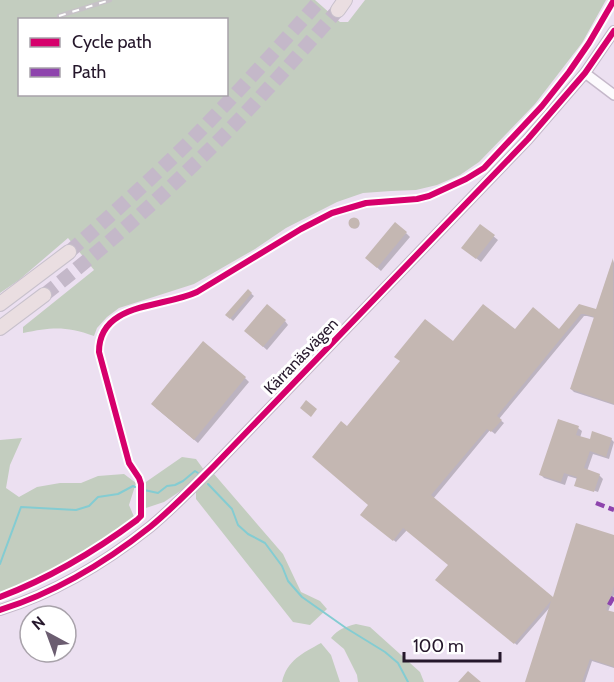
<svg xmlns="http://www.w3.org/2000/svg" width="614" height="682" viewBox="0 0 614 682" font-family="Cabin,sans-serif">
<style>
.green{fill:#c3cdbf;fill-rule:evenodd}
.shadow{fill:#0003}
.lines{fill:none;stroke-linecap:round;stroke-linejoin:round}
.stream{stroke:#84ccd2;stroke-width:2}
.building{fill:#c4b7b2}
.highway-tunnel{stroke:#c4b8c9;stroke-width:14;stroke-dasharray:14 7;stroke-linecap:butt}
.minor-casing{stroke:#c5b8ca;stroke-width:12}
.highway-casing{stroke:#c8c1cc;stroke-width:16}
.minor{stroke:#fcfafd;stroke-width:9}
.highway{stroke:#eadee1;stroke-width:14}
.rail-casing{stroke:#c6c1c7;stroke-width:4.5}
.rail{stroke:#fff;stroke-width:2;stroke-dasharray:7;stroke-linecap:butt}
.quiet{stroke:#8e44ad;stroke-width:4.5;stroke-dasharray:9 4.5;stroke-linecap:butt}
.cycleway-casing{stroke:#fff;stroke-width:10}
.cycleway{stroke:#d6006c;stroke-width:6}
.labels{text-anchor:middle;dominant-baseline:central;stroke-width:6;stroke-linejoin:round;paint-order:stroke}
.street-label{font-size:16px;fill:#25172b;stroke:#fff}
</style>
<rect width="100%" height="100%" fill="#ece0f1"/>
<path class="green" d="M0,0H315L340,22H348L365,0H606L582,43L535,104L479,162L460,175L437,185L416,190L391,191L363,193L337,202L286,228L255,249L194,284L119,308L107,317L97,328L94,336C66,326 52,327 23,333V327L94,270L68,238L19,280L0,293ZM20,20H226V94H20Z
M22,438L10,465L6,488L19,497L37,487L60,483H81L98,476L124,474L136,483L129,505L135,519C101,544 65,567 27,584C18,588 9,590 0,593V440Z
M182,457L196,459L204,470L182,490L164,502L143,509V484Z
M214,474L283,554L301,592L320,601L327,609L310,625L293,622L196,499V491Z
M356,624L370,627L420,672L424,682H358L357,675L344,649L331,638C338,629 345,627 356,624Z
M321,643L331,655L340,682H282C287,660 303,653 321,643Z"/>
<path class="shadow" d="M350.5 224a4.5 4.5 0 1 1 9 0a4.5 4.5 0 1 1-9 0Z
M481,226L498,240L481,262L467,251Z
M406,233L410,237L381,271L371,262Z
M614,260V405L574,392L571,389L595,318L587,316H584L499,419L504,423L495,434L490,430L433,499L553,600L614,536V595L608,612L614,614V668L592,661L585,682H527L551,606L517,645L440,582L450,565L407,530L396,542L365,517L370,505L347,428L453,343L515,331H559L580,306L597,311Z
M248,291L254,296L233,321L227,315Z
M285,321L288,325L267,350L250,335Z
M245,378L249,382L198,443L156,408Z
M578,428L582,431L580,438L591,441L611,439L614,442L609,459L593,454L587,471L599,475L603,479L598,492L578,485V487L575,485L578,479L568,476L565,485L544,478L540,474Z"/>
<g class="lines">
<path class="stream" d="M208,484L232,509L238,525L248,534L265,543L282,566L288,581L302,597L346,628L385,652L398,663L408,682
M144,490L158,493L167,486L175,485L183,481L195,471L198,473
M0,564L21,507L76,510L89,506L98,497L118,494L133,486L135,487"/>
</g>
<path class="building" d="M348.5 223a5.5 5.5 0 1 1 11 0a5.5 5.5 0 1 1-11 0Z
M395,222L407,232L377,268L365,258Z
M480,224L495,235L476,259L461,248Z
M613,258L614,404L570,389L594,317L584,314H581L497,416L502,420L491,432L487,429L431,495L553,597L576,523L614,535V586L606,610L614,612V667L590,659L582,682H525L551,601L514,644L435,580L448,565L403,528L393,541L360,515L368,505L312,457L341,421L347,426L400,361L394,357L425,319L453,341L483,304L515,329L533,307L559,329L579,304L596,309Z
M248,289L252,293L230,319L225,315Z
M267,304L286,320L263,347L244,331Z
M203,341L246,377L194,440L151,404Z
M306,400L317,409L311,417L300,408Z
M558,419L579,426L576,435L590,439L592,431L612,438L606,457L590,451L584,468L600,474L594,492L574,486L577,477L564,473L561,482L539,475Z
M468,671L481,682H458Z"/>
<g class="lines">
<path class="highway-tunnel" d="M69,252C109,217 149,181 187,144C233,98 277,49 320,0
M44,295C103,249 158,200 211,148C256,104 296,57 338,10"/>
<defs>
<path id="minor" d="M585,73L614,95
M0,610C54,593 106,562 150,527C172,509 193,487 214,466L528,139L585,73L614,31"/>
<path id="highway" d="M338,10L345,0
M0,304L69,252
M0,328L44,295"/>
</defs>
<use href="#minor" class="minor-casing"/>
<use href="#highway" class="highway-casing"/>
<use href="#minor" class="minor"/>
<use href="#highway" class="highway"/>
<defs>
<path id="rail" d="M59,16L110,0"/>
</defs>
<use href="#rail" class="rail-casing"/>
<use href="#rail" class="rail"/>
<path class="quiet" d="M596,503L614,510
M609,605L614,596"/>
<defs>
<path id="cycleway" d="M0,597C50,578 94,552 137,520L141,516V484L139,478L129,463L99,352C99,302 163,308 197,292L301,229L332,213L366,203L417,199L429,196L466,179L484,168L542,106L569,72L589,43L614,0
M0,610C54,593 106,562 150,527C172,509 193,487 214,466L528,139L585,73L614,31"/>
</defs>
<use href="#cycleway" class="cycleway-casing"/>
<use href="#cycleway" class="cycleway"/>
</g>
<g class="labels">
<g class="street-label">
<text transform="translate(301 356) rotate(-46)">Kärranäsvägen</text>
</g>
</g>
<rect x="18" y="18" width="210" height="78" fill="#ffffff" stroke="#a8a2aa" stroke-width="1.5"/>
<rect x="30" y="38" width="30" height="9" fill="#d6006c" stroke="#a8a2aa" stroke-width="1.5"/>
<text x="72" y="48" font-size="18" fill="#25172b">Cycle path</text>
<rect x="30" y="68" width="30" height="9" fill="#8e44ad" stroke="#a8a2aa" stroke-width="1.5"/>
<text x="72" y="78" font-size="18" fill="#25172b">Path</text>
<g transform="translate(48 634) rotate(319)"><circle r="28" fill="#ffffff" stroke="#a8a2aa" stroke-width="1.5"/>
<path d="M0-4.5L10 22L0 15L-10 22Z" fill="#6b5d70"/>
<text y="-9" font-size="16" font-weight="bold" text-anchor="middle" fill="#25172b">N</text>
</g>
<path d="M404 652v9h96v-9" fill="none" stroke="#25172b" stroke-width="3"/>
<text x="413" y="652" font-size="18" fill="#25172b" stroke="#ffffff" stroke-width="4.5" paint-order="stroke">100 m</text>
</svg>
